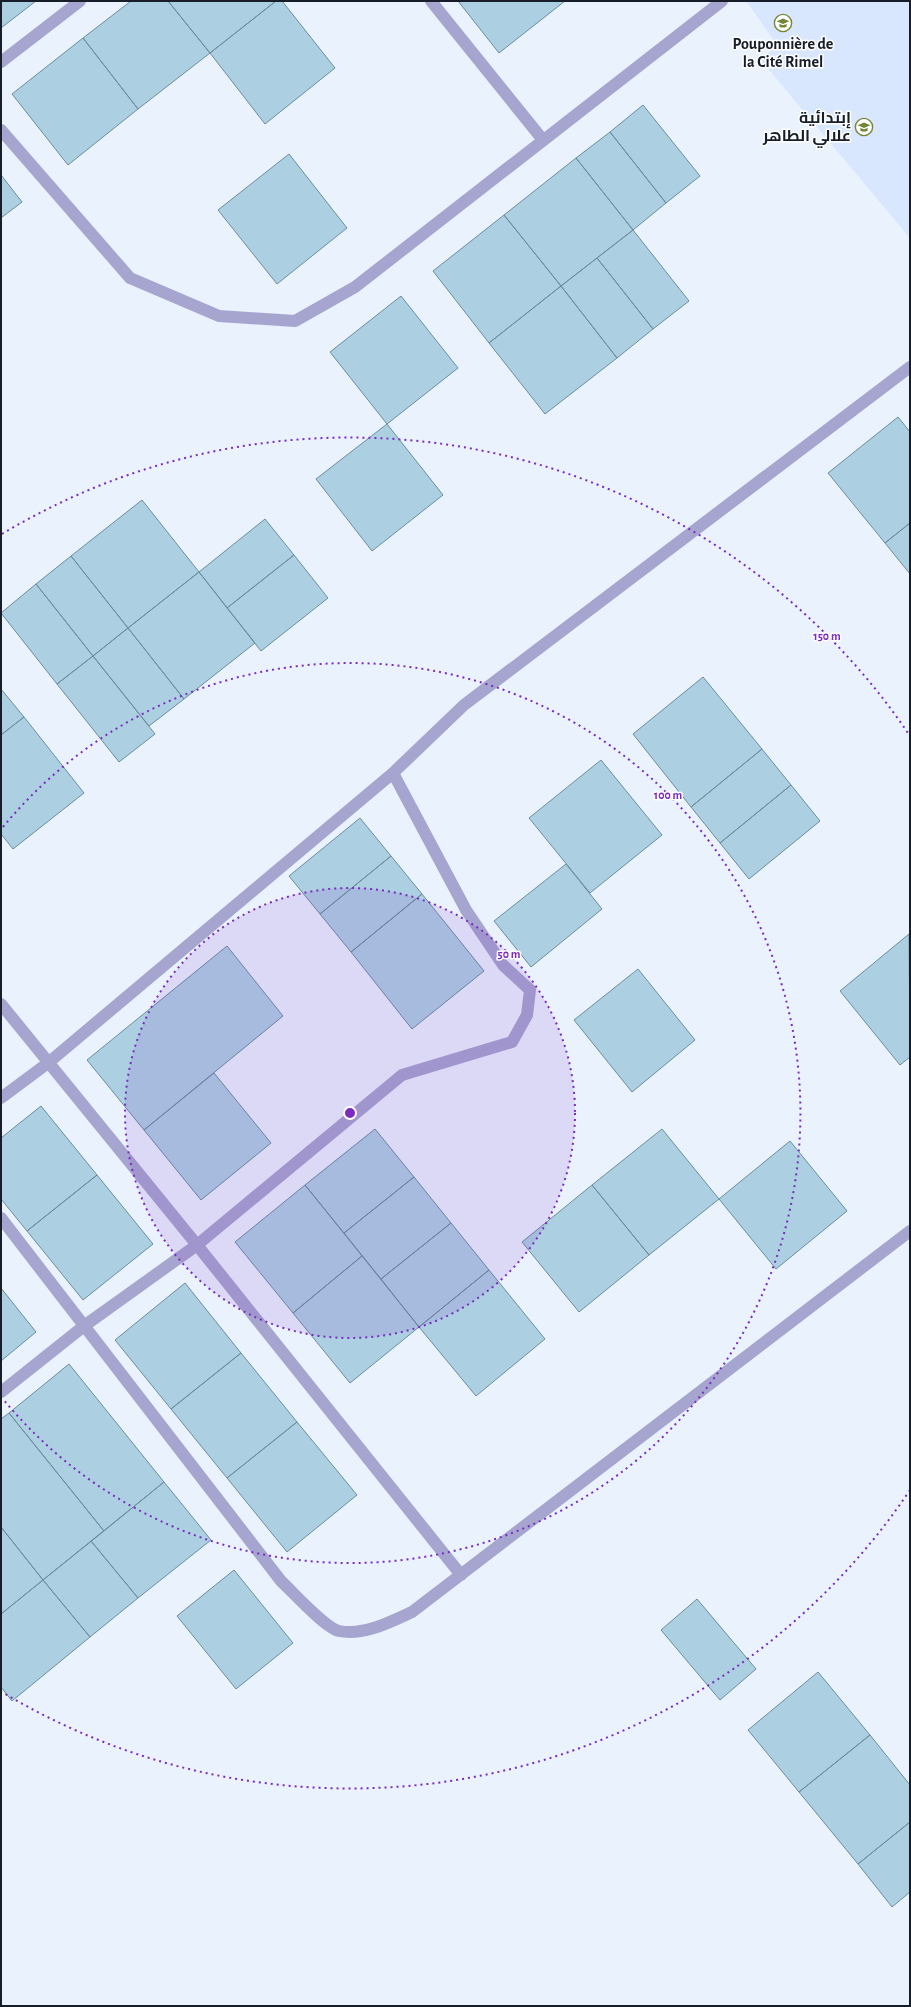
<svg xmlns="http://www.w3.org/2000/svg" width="911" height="2007" viewBox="0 0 911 2007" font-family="'Alegreya Sans',Cairo,sans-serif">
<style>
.built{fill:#d8e7fd}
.building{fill:#acd0e2;stroke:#6b8d9e}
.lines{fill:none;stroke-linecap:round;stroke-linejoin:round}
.minor{stroke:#a6a5d0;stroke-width:12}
.ring{fill:none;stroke:#7b2cbf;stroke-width:2;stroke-dasharray:2 4}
.labels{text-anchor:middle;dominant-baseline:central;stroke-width:3;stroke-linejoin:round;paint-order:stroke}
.poi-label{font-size:16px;font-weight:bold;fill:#171e29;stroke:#fff}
.centre{fill:#7b2cbf;stroke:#fff;stroke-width:2}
.ring-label{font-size:12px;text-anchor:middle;font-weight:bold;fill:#7b2cbf;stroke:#fff;stroke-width:3;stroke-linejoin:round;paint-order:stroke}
</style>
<rect width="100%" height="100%" fill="#eaf2fe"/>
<path class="built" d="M746,1H910V238L760,59L778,46Z"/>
<path class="building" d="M1,1H36L1,28Z
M131,1H168L210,53L138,109L83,38Z
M168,1H276L210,53Z
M276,1H282L335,68L265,124L210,53Z
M458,1H565L499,53Z
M83,38L138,109L68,165L12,94Z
M643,105L700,176L666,203L610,132Z
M610,132L666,203L633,230L576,158Z
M289,154L347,228L277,284L218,210Z
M576,158L633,230L561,286L504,215Z
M1,175L22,202L1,218Z
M504,215L561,286L489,343L433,271Z
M633,230L689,301L653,329L597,258Z
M597,258L653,329L617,358L561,286Z
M561,286L617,358L545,414L489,343Z
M401,296L458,368L387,424L330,352Z
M898,417L910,432V523L885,543L828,473Z
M387,424L443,495L372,551L316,479Z
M142,500L199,572L128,628L71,556Z
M265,519L294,555L227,608L199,572Z
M910,523V574L885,543Z
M294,555L328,598L261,651L227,608Z
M71,556L128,628L93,656L36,584Z
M199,572L255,643L184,699L128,628Z
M36,584L93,656L57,684L1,613Z
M128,628L184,699L149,726L93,656Z
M93,656L155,734L119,762L57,684Z
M703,677L762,749L691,807L633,734Z
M1,689L24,717L1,735Z
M24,717L84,793L13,849L1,834V735Z
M762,749L791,785L720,843L691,807Z
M601,760L662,835L590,893L529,818Z
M791,785L820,821L749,879L720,843Z
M360,818L391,856L320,914L289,876Z
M391,856L422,894L351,952L320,914Z
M566,864L602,909L531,967L494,921Z
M422,894L484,971L412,1029L351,952Z
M909,934L910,1057L900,1065L840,991Z
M227,946L283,1016L144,1130L87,1060Z
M638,969L695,1040L632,1092L574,1020Z
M214,1073L271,1143L201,1200L144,1130Z
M41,1106L97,1175L27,1231L1,1199V1138Z
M375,1129L414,1177L344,1233L305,1185Z
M662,1129L719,1199L649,1255L592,1185Z
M790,1141L847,1211L776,1269L719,1199Z
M97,1175L153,1244L83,1300L27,1231Z
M414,1177L451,1223L381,1279L344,1233Z
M305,1185L362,1256L293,1313L235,1242Z
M592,1185L649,1255L579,1312L522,1242Z
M451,1223L489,1270L419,1327L381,1279Z
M362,1256L419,1327L350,1383L293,1313Z
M489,1270L545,1339L476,1396L419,1327Z
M185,1283L241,1353L171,1409L115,1340Z
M1,1288L36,1332L1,1361Z
M241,1353L297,1422L227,1478L171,1409Z
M69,1364L164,1482L104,1531L9,1413Z
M9,1413L104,1531L43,1580L1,1527V1419Z
M297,1422L357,1495L287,1552L227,1478Z
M164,1482L211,1540L138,1598L91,1541Z
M1,1527L43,1580L1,1614Z
M91,1541L138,1598L90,1637L43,1580Z
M234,1570L293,1643L236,1689L177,1616Z
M43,1580L90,1637L12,1701L1,1687V1614Z
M697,1599L756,1669L720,1700L661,1630Z
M818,1672L870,1735L799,1792L748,1730Z
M870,1735L910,1785V1822L858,1864L799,1792Z
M910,1822V1892L892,1907L858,1864Z"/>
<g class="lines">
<path class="minor" d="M431,1L543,140
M1,62L80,1
M1,130L130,278L219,316L295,321L355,287L722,1
M1,1004L197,1245L461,1575
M1,1098L48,1063L393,773L464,705L910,367
M1,1218L281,1581C293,1592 325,1628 339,1631C364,1636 390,1622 412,1612L910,1231
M1,1392L84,1326L197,1245L402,1075L512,1042L527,1015L530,990L503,965L466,910L393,773"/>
</g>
<circle cx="350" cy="1113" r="225" fill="#7b2cbf" fill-opacity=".12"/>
<g class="ring">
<circle cx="350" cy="1113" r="225"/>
<path d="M3 827A450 450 0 1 1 3 1399"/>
<path d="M910 1490A675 675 0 0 1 2 1692M2 534A675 675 0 0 1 910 736"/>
</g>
<defs>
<symbol id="school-ring" viewBox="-11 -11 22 22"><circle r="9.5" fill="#fff" stroke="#738636" stroke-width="1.5"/><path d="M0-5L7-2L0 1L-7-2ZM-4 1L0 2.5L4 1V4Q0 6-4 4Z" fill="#738636"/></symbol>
</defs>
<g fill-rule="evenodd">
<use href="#school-ring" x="773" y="13" width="20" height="20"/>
<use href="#school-ring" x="854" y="117" width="20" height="20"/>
</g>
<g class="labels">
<g class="poi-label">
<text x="783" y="44">Pouponnière de<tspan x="783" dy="18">la Cité Rimel</tspan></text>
<text x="851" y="118" text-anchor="end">إبتدائية<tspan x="851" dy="18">علالي الطاهر</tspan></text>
</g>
</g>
<circle cx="350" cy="1113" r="6" class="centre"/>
<g class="ring-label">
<text x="827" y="640">150 m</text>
<text x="668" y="799">100 m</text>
<text x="509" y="958">50 m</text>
</g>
<rect width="911" height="2007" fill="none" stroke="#171e29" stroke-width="4"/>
</svg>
